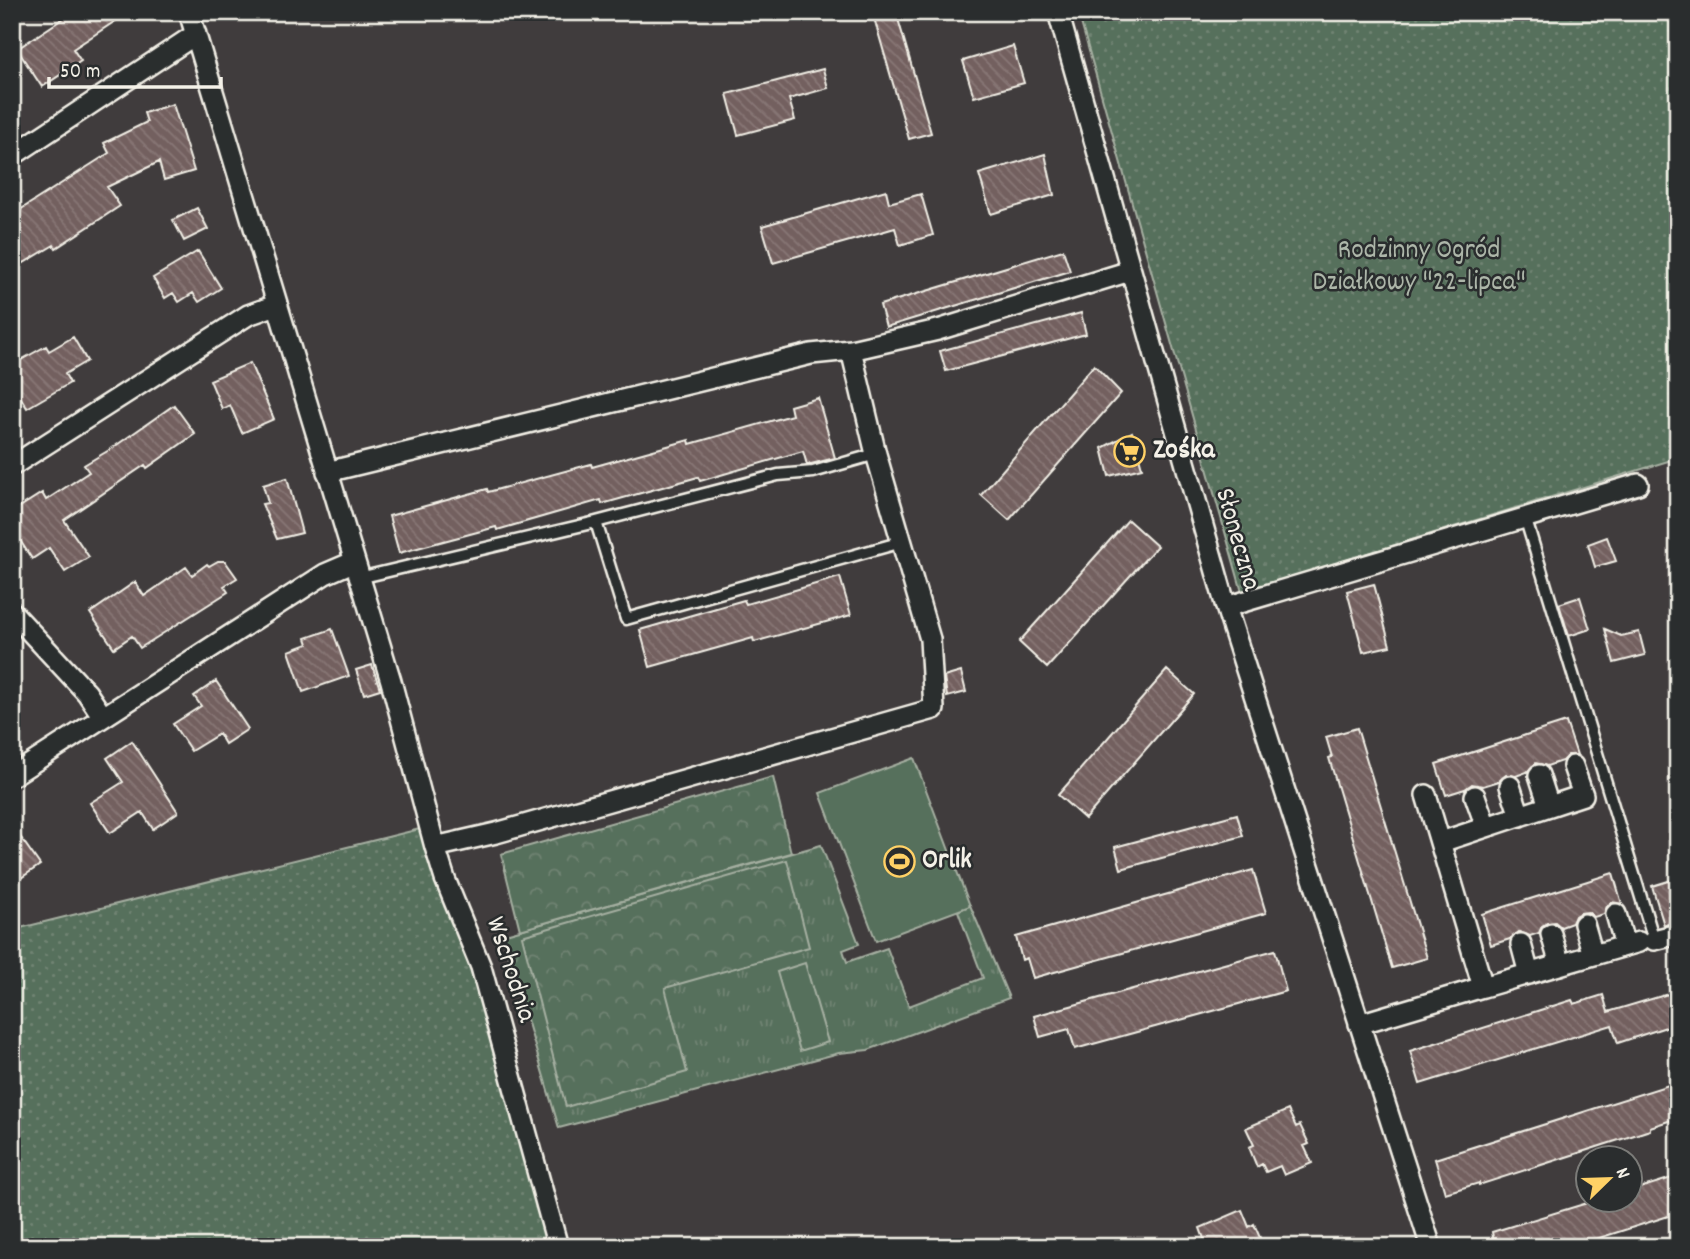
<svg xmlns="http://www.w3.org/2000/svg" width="1690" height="1259" viewBox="0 0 1690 1259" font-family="Dekko,sans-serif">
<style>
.grass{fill:url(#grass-tufts);stroke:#a6b0a2;stroke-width:2}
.park{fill:url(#park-crowns);stroke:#a6b0a2;stroke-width:2}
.garden{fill:url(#garden-dots);stroke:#a6b0a2;stroke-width:2}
.pitch{fill:#576f5c;stroke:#a6b0a2;stroke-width:2}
.building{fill:url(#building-back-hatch);stroke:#f4f1e8;stroke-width:2}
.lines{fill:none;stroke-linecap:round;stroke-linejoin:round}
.service-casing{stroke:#f4f1e8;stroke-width:15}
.minor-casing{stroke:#f4f1e8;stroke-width:24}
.service{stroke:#2a2d2e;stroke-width:10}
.minor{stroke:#2a2d2e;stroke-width:19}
.labels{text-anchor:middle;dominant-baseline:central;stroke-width:5;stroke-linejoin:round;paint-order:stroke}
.park-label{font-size:28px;fill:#adb6a9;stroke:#2a2d2e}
.poi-label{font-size:28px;font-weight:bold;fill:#f4f1e8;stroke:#2a2d2e;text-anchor:start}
.street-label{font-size:28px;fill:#f4f1e8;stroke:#2a2d2e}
</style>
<defs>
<pattern id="grass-tufts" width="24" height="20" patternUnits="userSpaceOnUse" patternTransform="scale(1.75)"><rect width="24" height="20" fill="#576f5c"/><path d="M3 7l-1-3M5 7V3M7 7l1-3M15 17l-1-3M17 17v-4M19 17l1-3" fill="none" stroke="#708473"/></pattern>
<pattern id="park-crowns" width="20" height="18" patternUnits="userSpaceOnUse" patternTransform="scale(1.75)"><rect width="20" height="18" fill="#576f5c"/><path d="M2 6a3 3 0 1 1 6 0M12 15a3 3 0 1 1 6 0" fill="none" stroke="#708473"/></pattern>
<pattern id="garden-dots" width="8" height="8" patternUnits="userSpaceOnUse" patternTransform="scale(1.75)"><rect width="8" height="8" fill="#576f5c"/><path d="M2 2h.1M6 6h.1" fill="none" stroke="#708473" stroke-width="1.8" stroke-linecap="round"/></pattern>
<pattern id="building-back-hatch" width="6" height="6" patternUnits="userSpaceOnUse" patternTransform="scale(1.75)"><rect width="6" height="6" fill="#73605f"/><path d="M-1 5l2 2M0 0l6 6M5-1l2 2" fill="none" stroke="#887776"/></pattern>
</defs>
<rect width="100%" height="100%" fill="#403c3d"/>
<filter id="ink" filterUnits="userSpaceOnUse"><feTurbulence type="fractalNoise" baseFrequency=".0143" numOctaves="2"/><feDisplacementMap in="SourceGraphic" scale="14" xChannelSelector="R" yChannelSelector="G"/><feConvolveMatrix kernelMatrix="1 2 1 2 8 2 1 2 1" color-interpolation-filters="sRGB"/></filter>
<g filter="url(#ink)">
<path class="grass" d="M821,845L859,944L843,950L847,962L887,948L909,1006L983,978L958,911L970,905L1009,998L868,1050L839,1053L559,1128L502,935Z"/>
<path class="park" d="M773,777L791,853L520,930L501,854Z
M787,860L809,947L665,988L687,1072L566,1107L522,936Z"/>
<path class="garden" d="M1078,12H1678V458L1242,592Z
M432,826L548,1247H12V930Z"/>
<path class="pitch" d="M914,758L970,906L876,941L820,793Z
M805,963L828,1042L800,1051L777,972Z"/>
<path class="building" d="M73,12H129L73,49L81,61L42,87L17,49Z
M893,12H896L931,133L909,139L874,18Z
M1013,46L1024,83L974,97L963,61Z
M823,69L828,88L789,99L795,120L738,135L727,94Z
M173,104L194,171L164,180L159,162L107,187L120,206L56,248L54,245L12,270V215L109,153L104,143L147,122L144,113Z
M1045,154L1054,195L991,214L979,174Z
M886,190L889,203L921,194L933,235L900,245L895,228L773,263L762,226Z
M197,208L208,229L184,241L173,220Z
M1063,250L1070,271L886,327L880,305Z
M198,251L221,288L199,302L193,293L179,302L173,293L165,298L153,278Z
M1081,313L1086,334L946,371L940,351Z
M73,337L87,361L65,374L70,383L27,408L12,383V365L46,346L49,351Z
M250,363L274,419L242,433L230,405L222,409L210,380Z
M1094,365L1121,393L1009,520L981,495Z
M818,398L835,458L807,465L803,451L700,481L698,477L602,504L601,500L497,530L496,527L399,553L389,516L487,489L488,492L591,464L592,467L689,440L690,444L792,415L790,406Z
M174,405L195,434L147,468L145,465L64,520L89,557L65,572L49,548L32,559L12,528V512L42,493L46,500L89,472L84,465L111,449Z
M1132,432L1142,468L1109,476L1102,448Z
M287,478L302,533L277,539L262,504L268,503L263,485Z
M1128,520L1157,546L1047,668L1019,642Z
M1607,537L1616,561L1595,567L1588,544Z
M218,561H225L237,578L224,586L228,592L140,648L132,636L114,648L90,613L135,582L144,596L186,567L192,575L207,564L209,566Z
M840,577L851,615L754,642L753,638L650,667L640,630L744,600L746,604Z
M1374,584L1390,646L1363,652L1347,591Z
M1580,597L1590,629L1569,636L1559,604Z
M332,629L349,676L303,692L289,651L308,644L306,638Z
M1605,629L1621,636L1639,632L1645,655L1614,663Z
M372,665L380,689L364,694L356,670Z
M1167,670L1194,694L1085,819L1058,795Z
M961,672L966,692L947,697L944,677Z
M216,681L248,729L225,744L219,734L191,751L173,724L201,706L194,696Z
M1566,722L1577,755H1568L1562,761L1547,766L1536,763L1527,772L1516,776L1506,775L1499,781L1483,786L1472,784L1465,789L1446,795L1436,764Z
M1357,728L1427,958L1392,968L1329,758L1332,757L1326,737Z
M132,741L178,812L153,829L142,812L110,833L90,803L123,782L107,758Z
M1237,814L1243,836L1121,869L1115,847Z
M12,825L40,865L12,884Z
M1253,870L1266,913L1033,978L1027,958L1022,960L1016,937Z
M1613,873L1622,904L1612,902L1607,906L1604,914L1594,917L1588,912L1580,913L1575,916L1572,923L1561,927L1555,922L1547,923L1542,926L1539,933L1530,936L1519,932L1510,939L1491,945L1482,914Z
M1678,878V922L1664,925L1652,886Z
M1275,950L1286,991L1075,1049L1069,1029L1040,1037L1034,1016Z
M1678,991V1023L1618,1043L1612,1025L1420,1084L1410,1051L1572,1000L1574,1004L1603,995L1608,1012Z
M1678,1082V1118L1650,1127V1130L1479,1185V1183L1445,1193L1435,1159Z
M1288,1110L1296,1127L1300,1125L1309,1144L1304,1146L1312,1163L1284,1175L1280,1166L1266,1172L1262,1164L1257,1167L1249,1147L1254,1145L1246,1128Z
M1678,1176V1213L1571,1247H1495L1492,1232L1597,1200H1630V1191Z
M1242,1210L1249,1227L1254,1224L1264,1247H1207L1200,1228Z"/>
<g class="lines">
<defs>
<path id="service" d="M1525,517L1654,940
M596,522L778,475L813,472L876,454
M359,578L596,522L626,619L902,542"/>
<path id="minor" d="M189,12L391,681L435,847L445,879L481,967L558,1247
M1058,12L1226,607L1431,1247
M12,156L196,34
M12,466L248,315L276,305
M327,472L811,354L851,350
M1226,607L1638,484
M12,612L87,693L103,717
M1539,775L1549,806
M12,776L325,574L353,562
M1510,786L1520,816
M1475,796L1486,827
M1441,842L1583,795L1573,766
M435,847L496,833L934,709L930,639L876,454L851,350L938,330L1130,271
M1616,914L1625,946
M1584,924L1593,955
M1551,934L1560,965
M1654,940L1678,934
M1521,944L1529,974
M1483,987L1639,942
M1359,1024L1483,987L1426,795"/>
</defs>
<use href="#service" class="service-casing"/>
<use href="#minor" class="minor-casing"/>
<use href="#service" class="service"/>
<use href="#minor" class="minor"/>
</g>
</g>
<defs>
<symbol id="supermarket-ring" viewBox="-11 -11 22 22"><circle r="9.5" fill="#2a2d2e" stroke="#ffd166" stroke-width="1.5"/><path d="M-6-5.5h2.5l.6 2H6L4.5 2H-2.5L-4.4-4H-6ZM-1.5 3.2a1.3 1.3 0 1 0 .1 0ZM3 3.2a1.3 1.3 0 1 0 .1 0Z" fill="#ffd166"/></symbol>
<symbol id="stadium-ring" viewBox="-11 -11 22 22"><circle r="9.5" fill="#2a2d2e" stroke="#ffd166" stroke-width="1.5"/><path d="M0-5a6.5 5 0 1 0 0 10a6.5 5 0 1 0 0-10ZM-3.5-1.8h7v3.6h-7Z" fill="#ffd166"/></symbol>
</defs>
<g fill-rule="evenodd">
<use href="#supermarket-ring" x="1112" y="434" width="35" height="35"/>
<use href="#stadium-ring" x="882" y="844" width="35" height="35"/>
</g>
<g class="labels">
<g class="park-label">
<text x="1419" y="252">Rodzinny Ogród<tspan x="1419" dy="32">Działkowy "22-lipca"</tspan></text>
</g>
<g class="poi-label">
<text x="1153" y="452">Zośka</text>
<text x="922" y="862">Orlik</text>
</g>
<g class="street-label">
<text transform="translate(1236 540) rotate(74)">Słoneczna</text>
<text transform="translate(509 970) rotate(72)">Wschodnia</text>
</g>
</g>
<rect width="1690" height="1259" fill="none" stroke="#2a2d2e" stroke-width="42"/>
<rect x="21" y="21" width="1648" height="1217" fill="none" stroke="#f4f1e8" stroke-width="2.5" filter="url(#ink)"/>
<g transform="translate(1609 1179) rotate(67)"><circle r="33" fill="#2a2d2e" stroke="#7b7b78" stroke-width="2"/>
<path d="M0-5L12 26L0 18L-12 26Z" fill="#ffd166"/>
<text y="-10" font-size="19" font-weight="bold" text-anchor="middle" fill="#f4f1e8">N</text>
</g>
<path d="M49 77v10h172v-10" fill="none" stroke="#f4f1e8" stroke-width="3.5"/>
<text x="60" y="77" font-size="21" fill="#f4f1e8" stroke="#2a2d2e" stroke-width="5" paint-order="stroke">50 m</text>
</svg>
